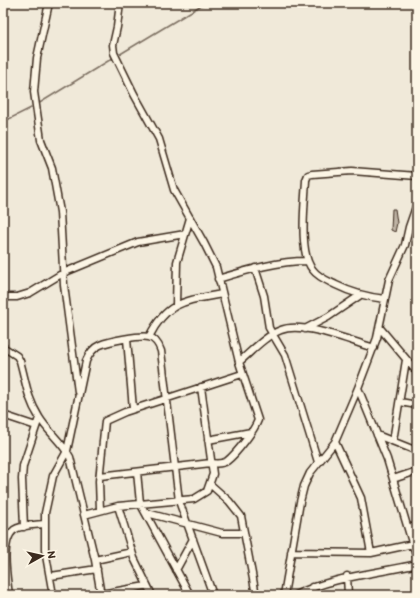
<svg xmlns="http://www.w3.org/2000/svg" width="420" height="598" viewBox="0 0 420 598" font-family="Itim,sans-serif">
<style>
.lines{fill:none;stroke-linecap:round;stroke-linejoin:round}
.stream{stroke:#7e7163;stroke-width:1.5}
.building{fill:#beb3a4;stroke:#3b2a1e}
.minor-casing{stroke:#3b2a1e;stroke-width:9}
.minor{stroke:#fcf5e5;stroke-width:6}
</style>
<rect width="100%" height="100%" fill="#f0e9d9"/>
<filter id="ink" filterUnits="userSpaceOnUse"><feTurbulence type="fractalNoise" baseFrequency=".025" numOctaves="2"/><feDisplacementMap in="SourceGraphic" scale="8" xChannelSelector="R" yChannelSelector="G"/><feConvolveMatrix kernelMatrix="1 2 1 2 8 2 1 2 1" color-interpolation-filters="sRGB"/></filter>
<g filter="url(#ink)">
<g class="lines">
<path class="stream" d="M117,56L205,3
M38,104L113,58
M3,122L35,106"/>
</g>
<path class="building" d="M392,209H395L397,223L395,232L391,230Z"/>
<g class="lines">
<defs>
<path id="minor" d="M49,3L37,58L34,92L41,140L52,168L60,212L64,285L78,392
M120,3L117,27L113,45L114,53L134,94L159,139L174,190L204,243L216,267L239,362
M255,268L264,296L269,328L285,355L318,462
M218,279C248,270 277,261 307,261
M3,297H17L30,293L63,273L138,242L185,234
M385,299C366,297 352,293 336,285C328,281 318,277 313,270C298,254 305,202 306,180L308,175L312,174L352,171L417,176
M176,305L177,262L190,218
M380,328L417,372
M305,329L328,317L359,296
M149,337C167,301 185,301 222,294
M127,339L133,409
M3,347L17,356L20,361C26,382 27,398 39,417C48,432 62,442 70,457L95,560L101,595
M358,388L387,459L417,559
M400,402L417,405
M3,415L36,426
M377,435L417,451
M208,440L251,432
M393,441L406,360
M335,442L361,498L371,553
M137,472L140,503L190,595
M100,476L211,463C217,464 222,464 227,461C236,454 254,431 258,420L239,362C252,351 265,336 281,330C303,321 351,341 374,348
M393,479L417,471
M211,485L229,501L241,516L256,595
M118,506L134,558L152,595
M100,510L99,481L105,421L125,412L242,374
M147,513L222,533H244
M84,515L118,506L194,499L207,491L213,474L201,387
M24,527L22,479L23,466L39,418
M408,528L417,526
M291,552L371,553L413,544
M95,560L132,552
M176,570L193,539
M51,576L97,569
M347,576L348,595
M312,587L313,595
M101,594L146,586
M9,595C7,578 0,541 14,530C21,525 36,525 44,524
M53,595L45,550V513L53,476L67,451L86,361C89,354 93,348 100,345C109,341 140,335 149,337C156,339 159,345 161,351L179,501L213,595
M284,595L300,502L304,486L310,473L335,442L358,388L377,338L389,280L405,245L409,227L417,204
M295,595C335,576 375,574 417,564"/>
</defs>
<use href="#minor" class="minor-casing"/>
<use href="#minor" class="minor"/>
</g>
</g>
<rect width="420" height="598" fill="none" stroke="#fcf5e5" stroke-width="16"/>
<rect x="8" y="8" width="404" height="582" fill="none" stroke="#3b2a1e" stroke-width="1.5" filter="url(#ink)"/>
<g transform="translate(42 556) rotate(82)" stroke="#fcf5e5" stroke-width="3" paint-order="stroke">
<path d="M0-3L7 15L0 10L-7 15Z" fill="#3b2a1e"/>
<text y="-6" font-size="11" font-weight="bold" text-anchor="middle" fill="#3b2a1e">N</text>
</g>
</svg>
